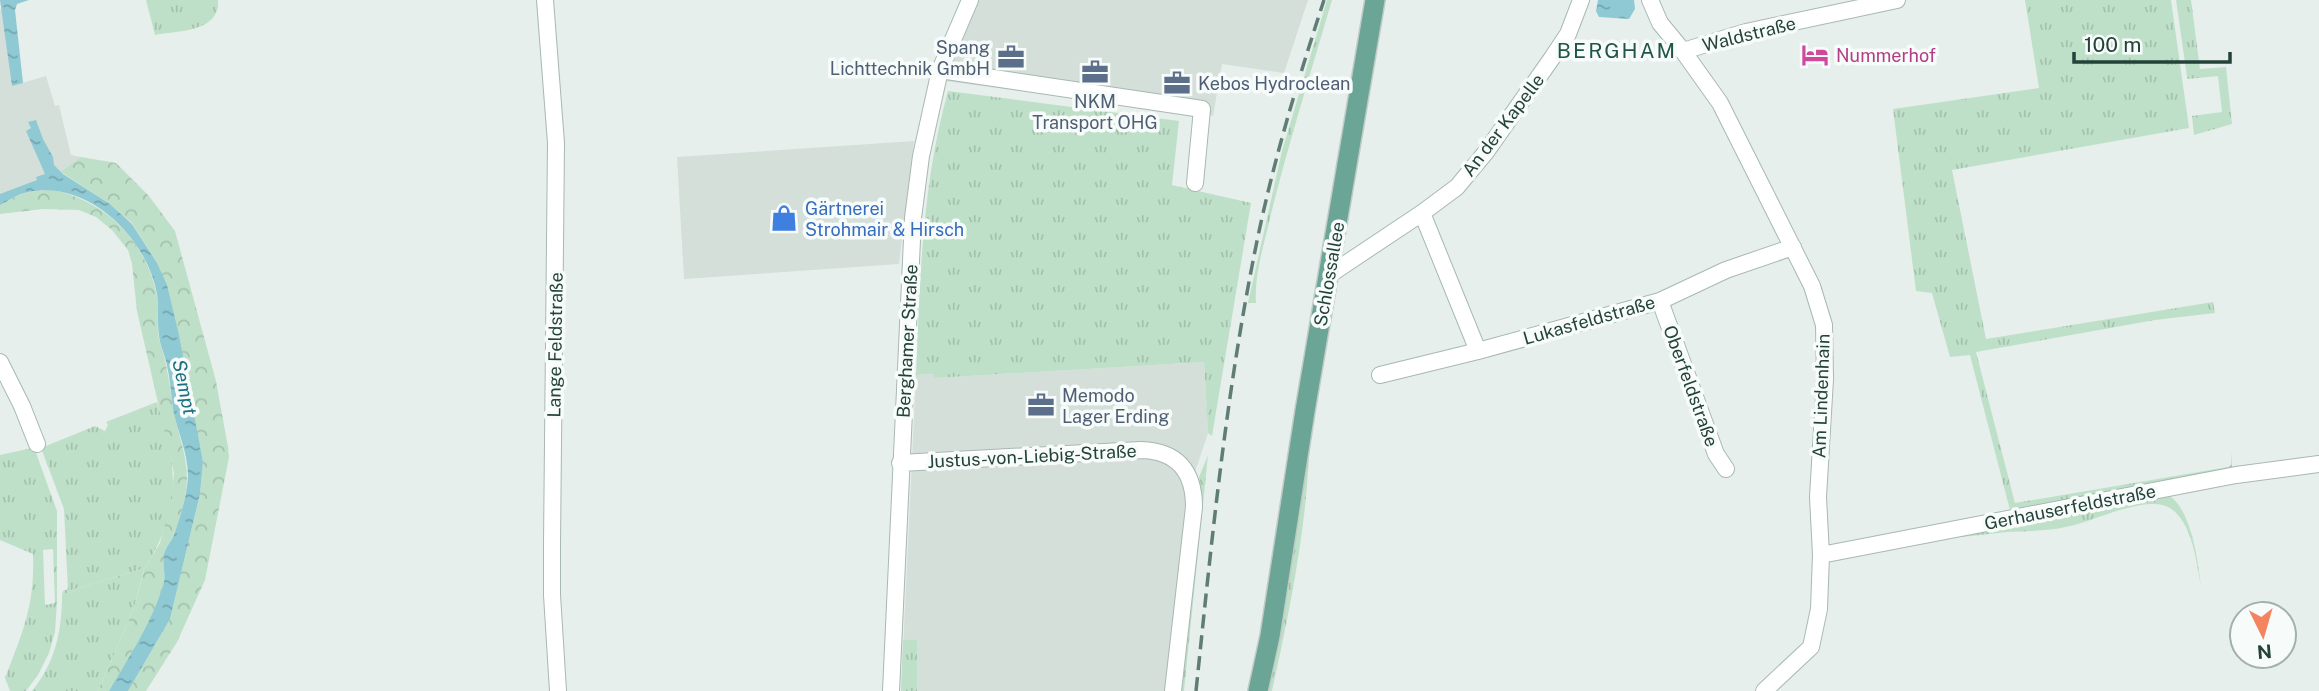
<svg xmlns="http://www.w3.org/2000/svg" width="2319" height="691" viewBox="0 0 2319 691" font-family="'Public Sans',sans-serif">
<style>
.built{fill:#d4dfda}
.grass{fill:url(#grass-tufts);fill-rule:evenodd}
.forest{fill:url(#forest-crowns)}
.water{fill:url(#water-ripples)}
.lines{fill:none;stroke-linecap:round;stroke-linejoin:round}
.minor-casing{stroke:#a8b8b2;stroke-width:18}
.major-casing{stroke:#c2cac8;stroke-width:22}
.minor{stroke:#fff;stroke-width:16}
.major{stroke:#6aa596;stroke-width:19}
.rail{stroke:#5f7d75;stroke-width:3.5;stroke-dasharray:14 7;stroke-linecap:butt}
.labels{text-anchor:middle;dominant-baseline:central;stroke-width:7;stroke-linejoin:round;paint-order:stroke}
.street-label{font-size:18px;fill:#24423a;stroke:#f7fbf9}
.service-label{font-size:18px;fill:#4e5e75;stroke:#f7fbf9;text-anchor:start}
.hotel-label{font-size:18px;fill:#b23c85;stroke:#f7fbf9;text-anchor:start}
.shop-label{font-size:18px;fill:#366cbe;stroke:#f7fbf9;text-anchor:start}
.water-label{font-size:19px;font-style:italic;fill:#1c6f80;stroke:#f7fbf9}
.quarter-label{font-size:21px;letter-spacing:2px;fill:#1f5548;stroke:#f7fbf9}
</style>
<defs>
<pattern id="grass-tufts" width="24" height="20" patternUnits="userSpaceOnUse" patternTransform="scale(1.75)"><rect width="24" height="20" fill="#bfe0c8"/><path d="M3 7l-1-3M5 7V3M7 7l1-3M15 17l-1-3M17 17v-4M19 17l1-3" fill="none" stroke="#a4c1ad"/></pattern>
<pattern id="forest-crowns" width="20" height="18" patternUnits="userSpaceOnUse" patternTransform="scale(1.75)"><rect width="20" height="18" fill="#bfe0c8"/><path d="M2 6a3 3 0 1 1 6 0M12 15a3 3 0 1 1 6 0" fill="none" stroke="#a4c1ad"/></pattern>
<pattern id="water-ripples" width="26" height="14" patternUnits="userSpaceOnUse" patternTransform="scale(1.75)"><rect width="26" height="14" fill="#8ec9d4"/><path d="M2 4q2-2 4 0t4 0M15 11q2-2 4 0t4 0" fill="none" stroke="#74a5ad"/></pattern>
</defs>
<rect width="100%" height="100%" fill="#e6efeb"/>
<path class="built" d="M969,0H1308L1284,73L1222,64L1213,116L944,81Z
M0,9L3,11L12,86L46,76L55,106L59,105L71,155L81,157L41,190L15,196L0,205Z
M914,141L899,264L684,279L677,157Z
M1204,362L1208,433L1195,472L1171,691H901L916,375L934,374V378Z"/>
<path class="grass" d="M146,0H218C221,32 178,31 155,35Z
M1327,0H1332C1311,72 1288,145 1270,218C1264,245 1254,275 1256,303H1248L1282,151Z
M2025,0H2171L2189,128L1952,170L1986,339L2213,302L2215,313L2155,320L1976,352L2015,503L2228,467L2231,465L2232,452V468L2011,514L1970,355L1950,357L1932,293L1916,291L1893,109L2039,88Z
M2176,0H2191L2200,69L2226,67L2232,124L2194,135L2192,116L2222,112L2218,76L2188,79L2187,77Z
M948,91L1179,121L1172,185L1251,203L1212,436L1208,433L1204,362L934,378L933,374L916,375C920,279 922,184 948,91Z
M157,402C178,467 182,508 145,568L68,591L64,509L41,448L95,426L105,431L108,425L106,422Z
M1310,428C1309,516 1291,605 1272,691H1266Z
M32,448L35,450L57,511V603L55,632L49,653L38,675L26,691H10L5,678C23,632 35,604 33,554L0,540V455ZM53,549L55,603L45,605L43,550Z
M1208,455L1184,691H1181L1201,501L1199,477Z
M2164,493C2191,503 2198,561 2201,586C2196,562 2193,523 2170,508C2150,495 2102,517 2081,523C2058,531 2031,531 2007,532C1980,535 1953,538 1926,540Z
M144,570L133,611L98,691H32C55,663 62,631 62,595Z
M903,640H917V691H901Z"/>
<path class="forest" d="M81,157L116,163L149,196L175,231L216,381L228,447L229,457L205,580L177,642L146,691H128L170,619L200,494L203,462L157,263L132,223L110,204L61,172Z
M52,190C104,200 144,239 156,291C160,307 156,324 159,339C161,348 165,356 166,365C169,379 171,393 173,407C178,439 192,462 185,496C183,508 179,525 173,536C170,543 165,548 164,555C162,564 166,573 164,582C154,621 129,657 109,691H98L133,611L144,571L62,595L63,591L68,589V591L145,568L160,543L170,506L174,473L137,311L132,264L128,250L112,230L96,217L79,210L43,209L0,214V205C17,194 31,190 52,190Z"/>
<path class="water" d="M0,0H29L17,4L15,10L23,83L12,86Z
M1598,0H1634L1635,9L1629,19L1599,17L1596,11Z
M36,120L43,139L53,157L54,165L63,174L110,204L132,224L157,263L167,285L179,335L203,462L200,494L170,619L128,691H109C129,657 153,621 164,582C166,572 161,561 165,551C168,544 173,539 175,532C181,515 187,495 188,476C188,452 177,431 173,409C171,393 170,377 166,361C164,353 160,345 159,336C157,322 159,307 157,294C147,238 88,179 28,192C17,194 10,200 0,205V194L37,180L36,177L45,174L26,131L31,128L28,122Z"/>
<g class="lines">
<defs>
<path id="minor" d="M545,0L556,143L552,544V595L558,691
M1650,0L1660,23L1683,51L1720,103L1812,286L1824,325L1825,379L1818,497L1821,555L1819,609L1811,647L1764,691
M1683,51L1746,32L1897,0
M940,70L1202,109L1195,183
M1422,213L1478,351
M1329,275L1422,213L1457,187L1486,152L1552,58L1568,34L1581,0
M1660,301L1716,454L1726,469
M0,362L22,406L37,444
M1380,375L1478,351L1660,301L1726,270L1793,247
M900,463L1141,450C1177,451 1194,471 1194,507L1173,691
M1821,555L2236,475L2319,464
M891,691L913,218L921,156L940,70L970,0"/>
<path id="major" d="M1258,691L1270,636L1305,411L1375,0"/>
</defs>
<use href="#minor" class="minor-casing"/>
<use href="#major" class="major-casing"/>
<use href="#minor" class="minor"/>
<use href="#major" class="major"/>
<path class="rail" d="M1196,691C1211,547 1225,403 1253,261C1270,172 1296,86 1324,0"/>
</g>
<defs>
<symbol id="hotel-bare" viewBox="-9 -9 18 18"><path d="M-6-4.5h1.5V1H6V5H4.5V3h-9V5H-6ZM-4 0a1.8 1.8 0 1 1 3.6 0ZM.5 0V-2.5h3Q6-2.5 6 0Z" fill="#d1479c" stroke="#f7fbf9" stroke-width="2.5" paint-order="stroke"/></symbol>
<symbol id="office-bare" viewBox="-9 -9 18 18"><path d="M-6-3h4V-5.5h4V-3h4V5H-6ZM-1-4.5V-3h2v-1.5ZM-6 0V1H6V0Z" fill="#5c6f8a" stroke="#f7fbf9" stroke-width="2.5" paint-order="stroke"/></symbol>
<symbol id="shop-bare" viewBox="-9 -9 18 18"><path d="M-5-2.5h2.3a2.7 3.5 0 0 1 5.4 0H5L5.5 6h-11ZM-1.5-2.5h3a1.5 2.3 0 0 0-3 0Z" fill="#3f7fe0" stroke="#f7fbf9" stroke-width="2.5" paint-order="stroke"/></symbol>
</defs>
<g fill-rule="evenodd">
<use href="#hotel-bare" x="1796" y="36" width="38" height="38"/>
<use href="#office-bare" x="992" y="38" width="38" height="38"/>
<use href="#office-bare" x="1076" y="53" width="38" height="38"/>
<use href="#office-bare" x="1158" y="64" width="38" height="38"/>
<use href="#shop-bare" x="765" y="199" width="38" height="38"/>
<use href="#office-bare" x="1022" y="386" width="38" height="38"/>
</g>
<g class="labels">
<g class="street-label">
<text transform="translate(1749 34) rotate(-14)">Waldstraße</text>
<text transform="translate(1503 125) rotate(-53)">An der Kapelle</text>
<text transform="translate(1329 274) rotate(-80)">Schlossallee</text>
<text transform="translate(1589 320) rotate(-16)">Lukasfeldstraße</text>
<text transform="translate(907 341) rotate(-87)">Berghamer Straße</text>
<text transform="translate(555 345) rotate(-89)">Lange Feldstraße</text>
<text transform="translate(1691 386) rotate(70)">Oberfeldstraße</text>
<text transform="translate(1821 396) rotate(-88)">Am Lindenhain</text>
<text transform="translate(1032 456) rotate(-3)">Justus-von-Liebig-Straße</text>
<text transform="translate(2070 507) rotate(-11)">Gerhauserfeldstraße</text>
</g>
<g class="service-label">
<text x="990" y="47" text-anchor="end">Spang<tspan x="990" dy="21">Lichttechnik GmbH</tspan></text>
<text x="1198" y="83">Kebos Hydroclean</text>
<text x="1095" y="101" text-anchor="middle">NKM<tspan x="1095" dy="21">Transport OHG</tspan></text>
<text x="1062" y="395">Memodo<tspan x="1062" dy="21">Lager Erding</tspan></text>
</g>
<g class="hotel-label">
<text x="1836" y="55">Nummerhof</text>
</g>
<g class="shop-label">
<text x="805" y="208">Gärtnerei<tspan x="805" dy="21">Strohmair &amp; Hirsch</tspan></text>
</g>
<g class="water-label">
<text transform="translate(185 387) rotate(78)">Sempt</text>
</g>
<g class="quarter-label">
<text x="1617" y="50">BERGHAM</text>
</g>
</g>
<g transform="translate(2263 635) rotate(175)"><circle r="33" fill="#f7fbf9" stroke="#a3b1ad" stroke-width="2"/>
<path d="M0-5L12 26L0 18L-12 26Z" fill="#f4845f"/>
<text y="-10" font-size="19" font-weight="bold" text-anchor="middle" fill="#24423a">N</text>
</g>
<path d="M2074 52v10h156v-10" fill="none" stroke="#24423a" stroke-width="3.5"/>
<text x="2084" y="52" font-size="21" fill="#24423a" stroke="#f7fbf9" stroke-width="5" paint-order="stroke">100 m</text>
</svg>
